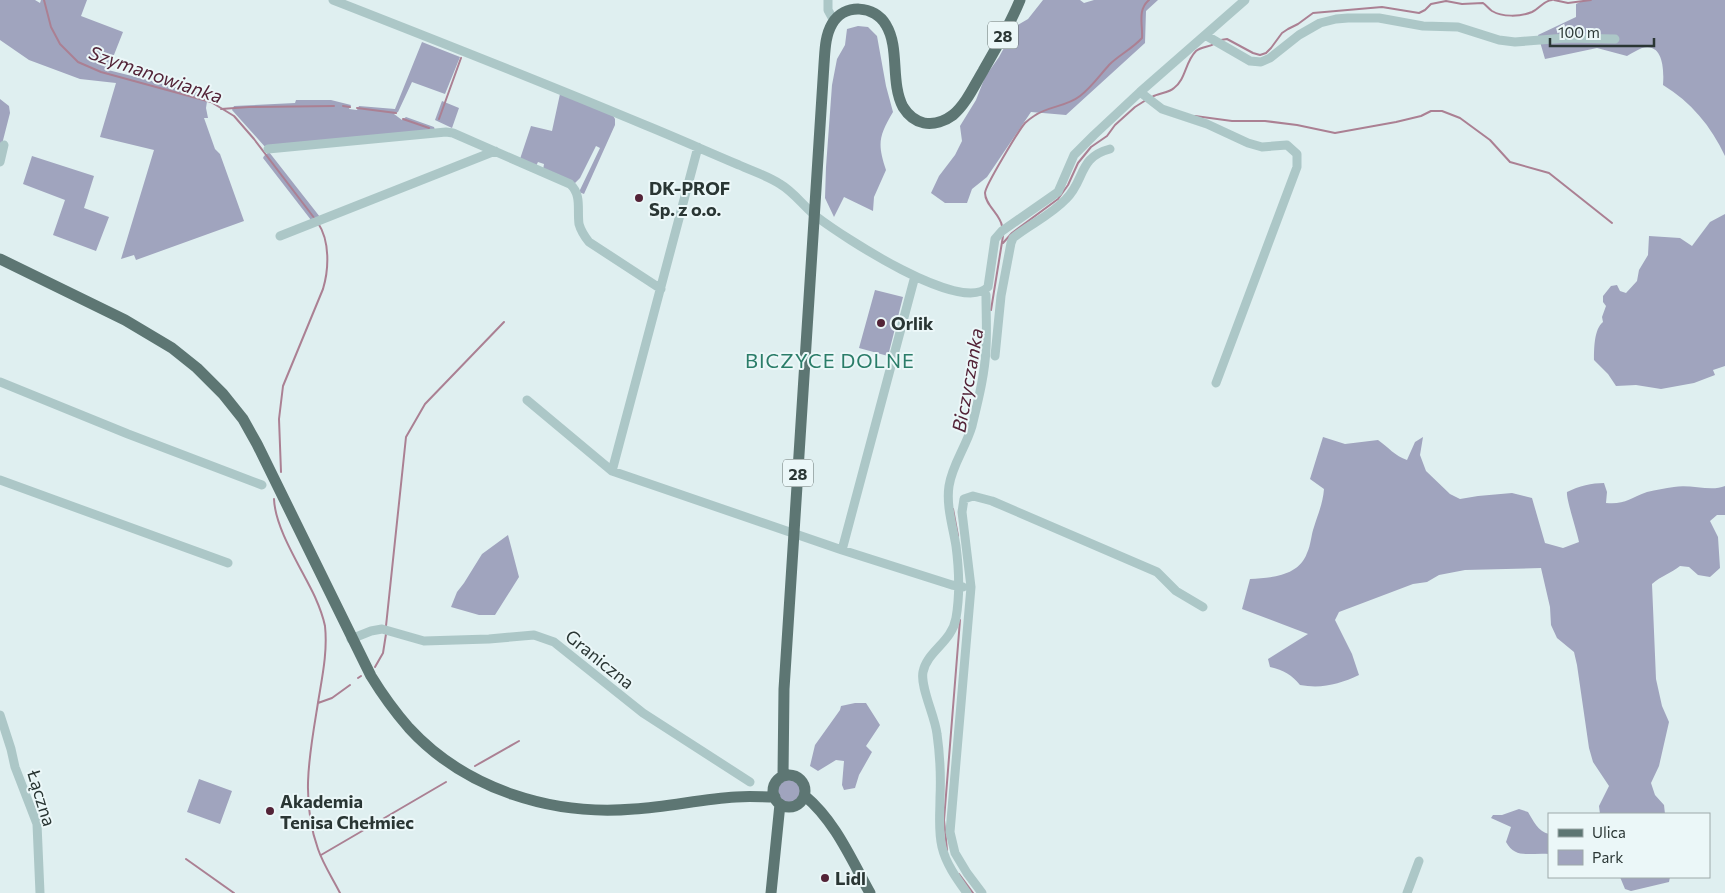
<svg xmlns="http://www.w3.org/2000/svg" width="1725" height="893" viewBox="0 0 1725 893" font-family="Commissioner,sans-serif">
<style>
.green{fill:#a0a4be}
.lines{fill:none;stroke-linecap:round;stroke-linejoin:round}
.stream{stroke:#ab8093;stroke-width:2}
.minor{stroke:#acc7c7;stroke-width:9}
.major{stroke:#5d7673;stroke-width:11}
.poi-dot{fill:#532337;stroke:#ebf7f8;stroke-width:2}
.labels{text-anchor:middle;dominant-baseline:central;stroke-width:4;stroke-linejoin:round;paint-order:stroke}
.shield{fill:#ebf7f8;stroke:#64706f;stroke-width:1}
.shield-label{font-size:16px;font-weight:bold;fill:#2a3634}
.poi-label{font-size:18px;font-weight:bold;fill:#2a3634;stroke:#ebf7f8;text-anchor:start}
.street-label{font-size:18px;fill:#2a3634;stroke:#ebf7f8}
.water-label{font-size:19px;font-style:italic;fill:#532337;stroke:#ebf7f8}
.quarter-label{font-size:20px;letter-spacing:1px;fill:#2b7d69;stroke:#ebf7f8}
</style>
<rect width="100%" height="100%" fill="#dfeff0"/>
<path class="green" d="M0,0H35L40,3L41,0H87L81,16L123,32L108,70L208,95L206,108L208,118H204L215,149L220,154L244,221L136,260L134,255L121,259L154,150L100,137L116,83L80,79L29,60L0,40Z
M1043,0H1080L1084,3L1094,0H1158L1146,11L1145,43L1066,115L1031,112L987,177L972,189L967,203H945L931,193L939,176L955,155L962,141L960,126L976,100L985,77L999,57L1016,26L1028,19Z
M1584,0H1725V156C1711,126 1691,102 1663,85C1664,72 1664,42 1642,48C1637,50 1632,53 1627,56L1597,48L1545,59L1538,35L1576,17V4Z
M858,26L868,27L877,36L886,86L893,112C879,136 877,143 886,170L874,197L873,211L844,197L834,217L825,198L826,167L832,85L837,59L845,45L847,29Z
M422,42L460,57L445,94L412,82L398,112L394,114L402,120L406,117L434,127L435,130L266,148L232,110L234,106L295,103L296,100H331L351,105L349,109L357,110L359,106L395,109Z
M560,94L612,114L615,119V125L584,194L579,192L600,148L596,146L580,178L574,184L543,170L544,164L538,162L536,166L520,159L531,126L552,131Z
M0,99L9,106L10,113L0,152Z
M442,101L459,108L452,128L435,120Z
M269,152L320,217L311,220L263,158L264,156Z
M32,156L94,176L84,208L109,217L96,251L53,235L65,200L23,184Z
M1725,214V366L1713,370L1715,375L1694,383L1661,389L1636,385L1616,386L1608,374L1594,360C1594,349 1594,329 1603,322L1602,317L1606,306L1603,302V296L1611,286L1617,285L1620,291L1626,293L1637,281L1639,270L1648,255L1649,236L1680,238L1692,246L1710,222Z
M875,290L903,297L888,356L859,348Z
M1323,437L1345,444L1378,440C1388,447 1395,456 1407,460L1415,442L1423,437L1420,455L1426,471L1450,494L1460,499L1478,496L1512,493L1532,498L1545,543L1563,548L1579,542C1577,531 1566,499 1567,492C1579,486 1592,483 1604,483L1607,492L1606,503C1624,505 1630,498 1647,492C1656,490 1665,488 1674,487C1691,484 1711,492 1725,486V515H1717L1710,521L1718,537L1720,568L1710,577L1698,575L1689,567L1680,566C1671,573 1661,576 1652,584L1656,679L1662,706L1669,722L1659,766L1651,783L1655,795L1664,805L1665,814H1600L1599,806L1609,786L1593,762L1589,748L1577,665L1574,652L1557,638L1551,625L1550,607L1541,568L1465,570L1439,575L1427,582L1413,584L1339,612L1335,620L1352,654L1359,675C1340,684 1322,689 1300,685C1292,675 1284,670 1270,667L1268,659L1308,634L1242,609L1250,579C1271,578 1299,576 1307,553C1311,545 1311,535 1314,527C1318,514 1323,503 1324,489L1310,479Z
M508,535L519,577L495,615H479L451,607L457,592L464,583L482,554Z
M855,703H866L880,725L866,746L872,752L859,775L855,788L844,790L842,785L844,761L836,760L818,771L810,766L815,745L840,710L841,706Z
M199,779L232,791L220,824L187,812Z
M778 791a11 11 0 1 1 22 0a11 11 0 1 1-22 0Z
M1519,809L1528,812C1533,820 1538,832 1549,834V854C1531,852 1516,860 1506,842L1511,827L1491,818L1493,815H1502Z
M1620,877H1670L1669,882L1631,891L1625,889Z"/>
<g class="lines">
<path class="stream" d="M44,0L51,27L60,44L78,62L101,72L211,102L234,116L254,139L315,219
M1554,0L1568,3L1591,0
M1221,40L1227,39L1253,53L1260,55L1266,53L1271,48L1282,33L1288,29L1298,24L1313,13L1382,7L1419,13L1425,10L1431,4L1446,1L1462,4L1483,3C1486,5 1489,9 1492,11C1502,17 1520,17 1532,12C1540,8 1543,1 1552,0
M1152,97C1159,93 1169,93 1174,88C1186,79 1185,62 1196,51C1201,47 1209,47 1214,44
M343,106L350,107
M357,108L396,113
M221,109L249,107L334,106
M1195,116L1232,121H1265L1297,125L1335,133L1396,122L1421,116L1431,111H1442L1460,118L1490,140L1510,162L1549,173L1612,223
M403,119L429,128
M439,119L461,58
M1002,226C1000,214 985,205 985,193C985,186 1019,130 1025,123C1028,120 1031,118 1034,116C1048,106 1066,107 1080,96C1091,88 1100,75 1109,65C1119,55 1132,49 1142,38C1143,25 1137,10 1149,0
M1003,243L1012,233L1058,199L1068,185L1078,163L1091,147L1107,136L1115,125L1135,107L1146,100
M991,310L1003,236
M281,472L279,419L283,386L323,289C329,269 330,241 318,223
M274,499C275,529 302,569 315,597C319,606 323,616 325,626C328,654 321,682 317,709C309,757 301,801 318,849C323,864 333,879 340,893
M953,509L958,536
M386,626L406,437L425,404L504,322
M375,667L383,653L386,634
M358,678L361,676
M318,703L332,698L350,685
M475,766L519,741
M947,850L944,820L960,620
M321,855L446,782
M186,859L234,893
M959,874L973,893"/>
<path class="minor" d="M333,0C438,41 542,82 645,125C677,138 708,152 739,165C752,171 768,176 780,184C794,192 804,207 817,217C842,236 961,315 988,287L995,239L1002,231L1058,192L1074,155L1094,135L1140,92L1245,0
M828,0V10L834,21
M1205,35L1250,61L1261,62L1270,58L1299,35L1320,23L1336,19L1348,18H1379L1423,26L1458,27L1499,40L1515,42L1566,38L1615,39
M1140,92L1162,109L1207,124L1248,143L1262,147L1287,145L1297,154V167L1216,383
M268,149L446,132L453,133L570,184C582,195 577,209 579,224C581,231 585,237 589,242L661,289
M0,162L4,145
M280,236L495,151
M995,356L1001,296L1011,243L1013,238C1030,224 1050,216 1066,199C1085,181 1078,157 1110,149
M0,382L128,434L262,485
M527,400L612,471L842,550L952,585L963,587
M612,471L698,147
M0,480L228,563
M842,550L915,276
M351,639L371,631L382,629L424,641L489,639L534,635L554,642L643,713L750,782
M0,715L11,749L15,767L37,824L40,893
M967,893C957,879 946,864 942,847C938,831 940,814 940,798C941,776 940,755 937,734C935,716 920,687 923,672C927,651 952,642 956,618C960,595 959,569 956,546C953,527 946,506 949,486C952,465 966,447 972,426C978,401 985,374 986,348C987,330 986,313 986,295L984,291
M982,893L967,873L955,853L950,832L971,587L962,512L964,499L973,496L992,501L1157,572L1176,591L1203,607
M1407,893L1419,861"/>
<path class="major" d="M0,259L125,320L172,348L197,368L223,394L243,419L257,444L371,676C382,694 395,712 409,728C466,790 553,816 634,809C668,807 702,799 736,797C749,796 762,797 775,797
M773 791a16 16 0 1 1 32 0a16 16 0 1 1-32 0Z
M783,776L784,689L824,64C825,51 825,36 832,24C844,3 875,5 886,25C900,48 890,82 903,107C908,115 915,121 924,123C934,125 945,121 953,115C966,104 974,86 983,71C996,48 1010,25 1020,0
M805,796C835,821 851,859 870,893
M771,893L780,804"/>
</g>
<g class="poi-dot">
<circle cx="639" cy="198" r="5"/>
<circle cx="881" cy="323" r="5"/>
<circle cx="270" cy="811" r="5"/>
<circle cx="825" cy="878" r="5"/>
</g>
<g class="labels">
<g class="shield">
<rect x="988" y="21.5" width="30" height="27" rx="4"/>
<rect x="783" y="459.5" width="30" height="27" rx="4"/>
</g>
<g class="shield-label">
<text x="1003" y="35">28</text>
<text x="798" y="473">28</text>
</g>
<g class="poi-label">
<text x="649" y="188">DK-PROF<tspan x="649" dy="21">Sp. z o.o.</tspan></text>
<text x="891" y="323">Orlik</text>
<text x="280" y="801">Akademia<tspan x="280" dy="21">Tenisa Chełmiec</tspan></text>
<text x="835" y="878">Lidl</text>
</g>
<g class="street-label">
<text transform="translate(600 659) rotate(39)">Graniczna</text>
<text transform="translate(42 798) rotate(73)">Łączna</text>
</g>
<g class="water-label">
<text transform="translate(156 74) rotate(19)">Szymanowianka</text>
<text transform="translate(967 380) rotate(-80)">Biczyczanka</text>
</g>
<g class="quarter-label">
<text x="830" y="360">BICZYCE DOLNE</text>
</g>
</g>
<rect x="1548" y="813" width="162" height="65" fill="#ebf7f8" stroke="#9eaaaa"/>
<rect x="1558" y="829" width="25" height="8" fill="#5d7673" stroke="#9eaaaa"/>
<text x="1592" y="838" font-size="15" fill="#2a3634">Ulica</text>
<rect x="1558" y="850" width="25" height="15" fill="#a0a4be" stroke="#9eaaaa"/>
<text x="1592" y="863" font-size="15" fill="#2a3634">Park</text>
<path d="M1550 38v8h104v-8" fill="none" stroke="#2a3634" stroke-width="2.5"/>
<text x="1558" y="38" font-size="15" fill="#2a3634" stroke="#ebf7f8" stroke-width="4" paint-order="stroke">100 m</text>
</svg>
